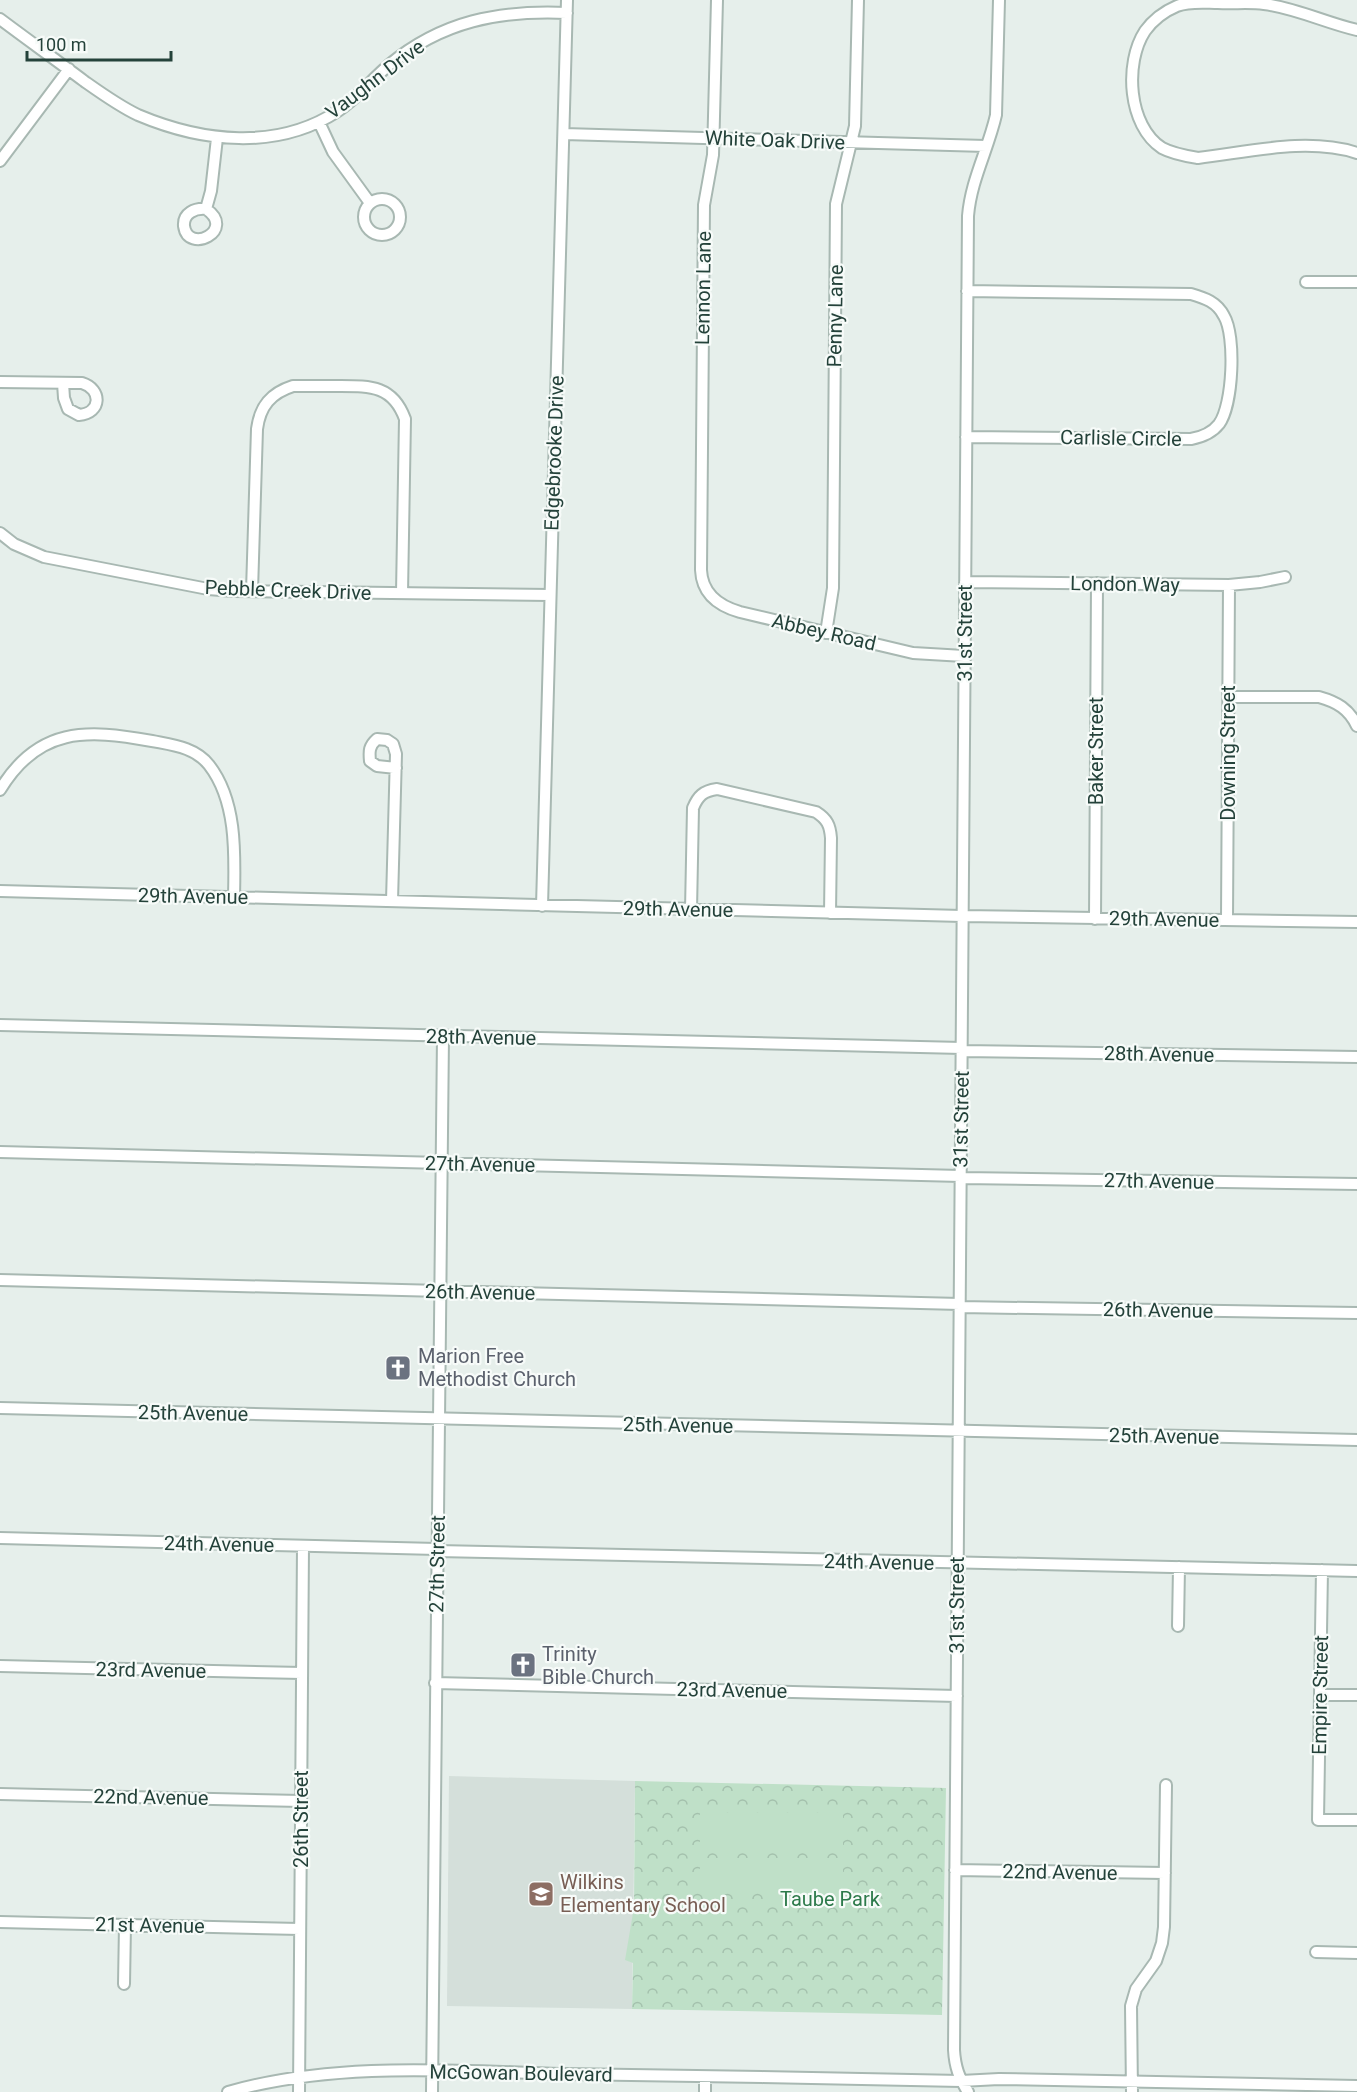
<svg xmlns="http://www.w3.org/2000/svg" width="1357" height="2092" viewBox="0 0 1357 2092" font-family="Roboto,sans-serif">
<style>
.built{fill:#d4dfda}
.park{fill:url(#park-crowns)}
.garden{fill:#bfe0c8}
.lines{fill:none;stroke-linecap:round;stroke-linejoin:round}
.minor-casing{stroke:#a8b8b2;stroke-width:14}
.minor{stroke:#fff;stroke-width:10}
.labels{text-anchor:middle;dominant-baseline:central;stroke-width:4.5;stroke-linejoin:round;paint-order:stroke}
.street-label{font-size:20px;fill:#24423a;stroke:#f7fbf9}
.worship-label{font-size:20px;fill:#5b616d;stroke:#f7fbf9;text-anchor:start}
.education-label{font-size:20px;fill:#785e54;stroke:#f7fbf9;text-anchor:start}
.park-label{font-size:20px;fill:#2d7a4b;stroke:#f7fbf9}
</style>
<defs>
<pattern id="park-crowns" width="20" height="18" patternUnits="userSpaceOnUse" patternTransform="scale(1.5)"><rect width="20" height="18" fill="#bfe0c8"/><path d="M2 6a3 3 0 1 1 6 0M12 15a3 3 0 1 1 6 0" fill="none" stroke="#a4c1ad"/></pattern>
</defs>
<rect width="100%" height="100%" fill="#e6efeb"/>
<path class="built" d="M449,1776L635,1781L632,2009L447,2006Z"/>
<path class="park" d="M635,1781L946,1788L942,2015L632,2009L633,1963L625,1960L634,1907Z"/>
<path class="garden" d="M700,1813H843V1849H700Z
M700,1858H843V1893H700Z"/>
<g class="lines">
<defs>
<path id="minor" d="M717,0L713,155L704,205L701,570C702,594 719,606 740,612L913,653L964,656
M0,19C28,40 56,60 84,81C101,93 119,106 138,115C202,142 277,151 338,111C358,98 371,80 389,65C442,21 499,10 567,13
M1357,30C1326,23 1296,8 1264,4C1249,2 1233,4 1218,3C1206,3 1189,1 1177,6C1165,11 1153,20 1145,31C1124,63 1128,126 1162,148C1173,154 1186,156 1198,158C1249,152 1307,137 1357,153
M319,122L333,152L370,203
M564,134L986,146
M0,161L69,69
M364 217a18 18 0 1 1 36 0a18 18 0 1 1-36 0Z
M206,209C237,230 188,255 184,226C183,213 195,208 206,209L211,191L217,138
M1306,282H1357
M0,382L82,383C102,389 102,413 79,415L68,409L64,398L63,383
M966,437L1191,439C1202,437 1212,433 1219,424C1233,405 1236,336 1224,316C1217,302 1205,298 1191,294L967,291
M0,533L14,544L44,557L208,589L234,591L550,595
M965,582L1229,585L1260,582L1285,577
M252,591L257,429C260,406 271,393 293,386C309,386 325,386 341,386C371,386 393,386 405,419L402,593
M826,633L833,588L836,204L855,126L858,0
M1229,697H1319C1337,702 1349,709 1357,726
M0,790C38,727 86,729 152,741C172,745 195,747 209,765C237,801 235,854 234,897
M0,891L962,916L1357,922
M392,901L396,754L393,744L387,740L377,739C369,746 369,751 370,761L377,766L396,768
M542,906L567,0
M691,910L693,808C698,796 703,791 717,789L816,812C827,819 830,825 831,838L830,913
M1095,919L1097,583
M1227,920L1229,585
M0,1025L962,1048
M962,1051L1357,1057
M0,1152L961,1176
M961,1178L1357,1184
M0,1280L960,1304
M960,1307L1357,1313
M0,1408L1357,1440
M0,1538L437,1549
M437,1551L1357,1571
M1322,1570L1318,1820H1357
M1178,1626L1179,1567
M0,1666L302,1673
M435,1683L957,1696
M1320,1695H1357
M0,1794L301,1801
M955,1870L1165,1873
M0,1922L300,1929
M1316,1952L1357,1953
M124,1984L125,1925
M228,2092C336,2061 455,2071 566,2074C698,2076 829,2078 961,2081L999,2079L1357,2086
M299,2092L303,1546
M432,2092L443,1036
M705,2092V2077
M968,2092C959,2078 955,2067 954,2050L968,216C971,180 988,150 996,115L999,0
M1132,2092L1131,2006L1136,1989L1156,1961L1162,1943L1164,1927L1166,1785"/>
</defs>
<use href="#minor" class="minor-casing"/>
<use href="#minor" class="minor"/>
</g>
<defs>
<symbol id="church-square" viewBox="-11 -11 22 22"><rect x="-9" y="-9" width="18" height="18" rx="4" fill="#6b7280" stroke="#f7fbf9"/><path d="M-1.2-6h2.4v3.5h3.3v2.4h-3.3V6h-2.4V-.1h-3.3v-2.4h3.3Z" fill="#fff"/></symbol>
<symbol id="school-square" viewBox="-11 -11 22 22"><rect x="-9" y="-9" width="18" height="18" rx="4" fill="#8d6e63" stroke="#f7fbf9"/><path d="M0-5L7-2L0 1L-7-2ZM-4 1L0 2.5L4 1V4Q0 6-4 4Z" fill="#fff"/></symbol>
</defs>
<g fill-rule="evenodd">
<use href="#church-square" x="383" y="1353" width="30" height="30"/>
<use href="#church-square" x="508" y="1650" width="30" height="30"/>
<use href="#school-square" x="526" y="1879" width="30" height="30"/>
</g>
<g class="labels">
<g class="street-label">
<text transform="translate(375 79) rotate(-37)">Vaughn Drive</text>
<text transform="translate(775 140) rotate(2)">White Oak Drive</text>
<text transform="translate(703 288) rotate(-89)">Lennon Lane</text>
<text transform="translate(835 316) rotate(-89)">Penny Lane</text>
<text transform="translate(1121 438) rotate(1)">Carlisle Circle</text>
<text transform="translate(554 453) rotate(-88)">Edgebrooke Drive</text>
<text transform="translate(1125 584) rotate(1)">London Way</text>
<text transform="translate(288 590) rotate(2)">Pebble Creek Drive</text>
<text transform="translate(824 632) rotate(13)">Abbey Road</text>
<text transform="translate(965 633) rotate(-90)">31st Street</text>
<text transform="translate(1096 751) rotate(-90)">Baker Street</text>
<text transform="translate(1228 753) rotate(-90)">Downing Street</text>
<text transform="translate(193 896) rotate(1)">29th Avenue</text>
<text transform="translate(678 909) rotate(1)">29th Avenue</text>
<text transform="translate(1164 919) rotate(1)">29th Avenue</text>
<text transform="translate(481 1037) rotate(1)">28th Avenue</text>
<text transform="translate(1159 1054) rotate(1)">28th Avenue</text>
<text transform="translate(961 1119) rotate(-89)">31st Street</text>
<text transform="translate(480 1164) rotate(1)">27th Avenue</text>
<text transform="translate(1159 1181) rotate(1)">27th Avenue</text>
<text transform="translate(480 1292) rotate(1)">26th Avenue</text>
<text transform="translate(1158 1310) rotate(1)">26th Avenue</text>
<text transform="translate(193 1413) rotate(1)">25th Avenue</text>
<text transform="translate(678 1425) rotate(1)">25th Avenue</text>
<text transform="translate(1164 1436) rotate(1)">25th Avenue</text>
<text transform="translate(219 1544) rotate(1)">24th Avenue</text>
<text transform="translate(879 1562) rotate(1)">24th Avenue</text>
<text transform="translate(437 1564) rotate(-89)">27th Street</text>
<text transform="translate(957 1605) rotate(-90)">31st Street</text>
<text transform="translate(151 1670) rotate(1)">23rd Avenue</text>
<text transform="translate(732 1690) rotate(1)">23rd Avenue</text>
<text transform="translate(1320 1695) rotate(-89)">Empire Street</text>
<text transform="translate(151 1797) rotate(1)">22nd Avenue</text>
<text transform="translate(301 1819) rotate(-90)">26th Street</text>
<text transform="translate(1060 1872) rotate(1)">22nd Avenue</text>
<text transform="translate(150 1925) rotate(1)">21st Avenue</text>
<text transform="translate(521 2073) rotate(1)">McGowan Boulevard</text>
</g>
<g class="worship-label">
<text x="418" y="1356">Marion Free<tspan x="418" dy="23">Methodist Church</tspan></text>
<text x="542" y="1654">Trinity<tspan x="542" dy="23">Bible Church</tspan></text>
</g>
<g class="education-label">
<text x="560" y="1882">Wilkins<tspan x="560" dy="23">Elementary School</tspan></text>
</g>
<g class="park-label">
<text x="830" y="1899">Taube Park</text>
</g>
</g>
<path d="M27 51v9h144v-9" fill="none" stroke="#24423a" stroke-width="3"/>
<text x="36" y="51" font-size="18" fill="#24423a" stroke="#f7fbf9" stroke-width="4.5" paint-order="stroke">100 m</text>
</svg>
